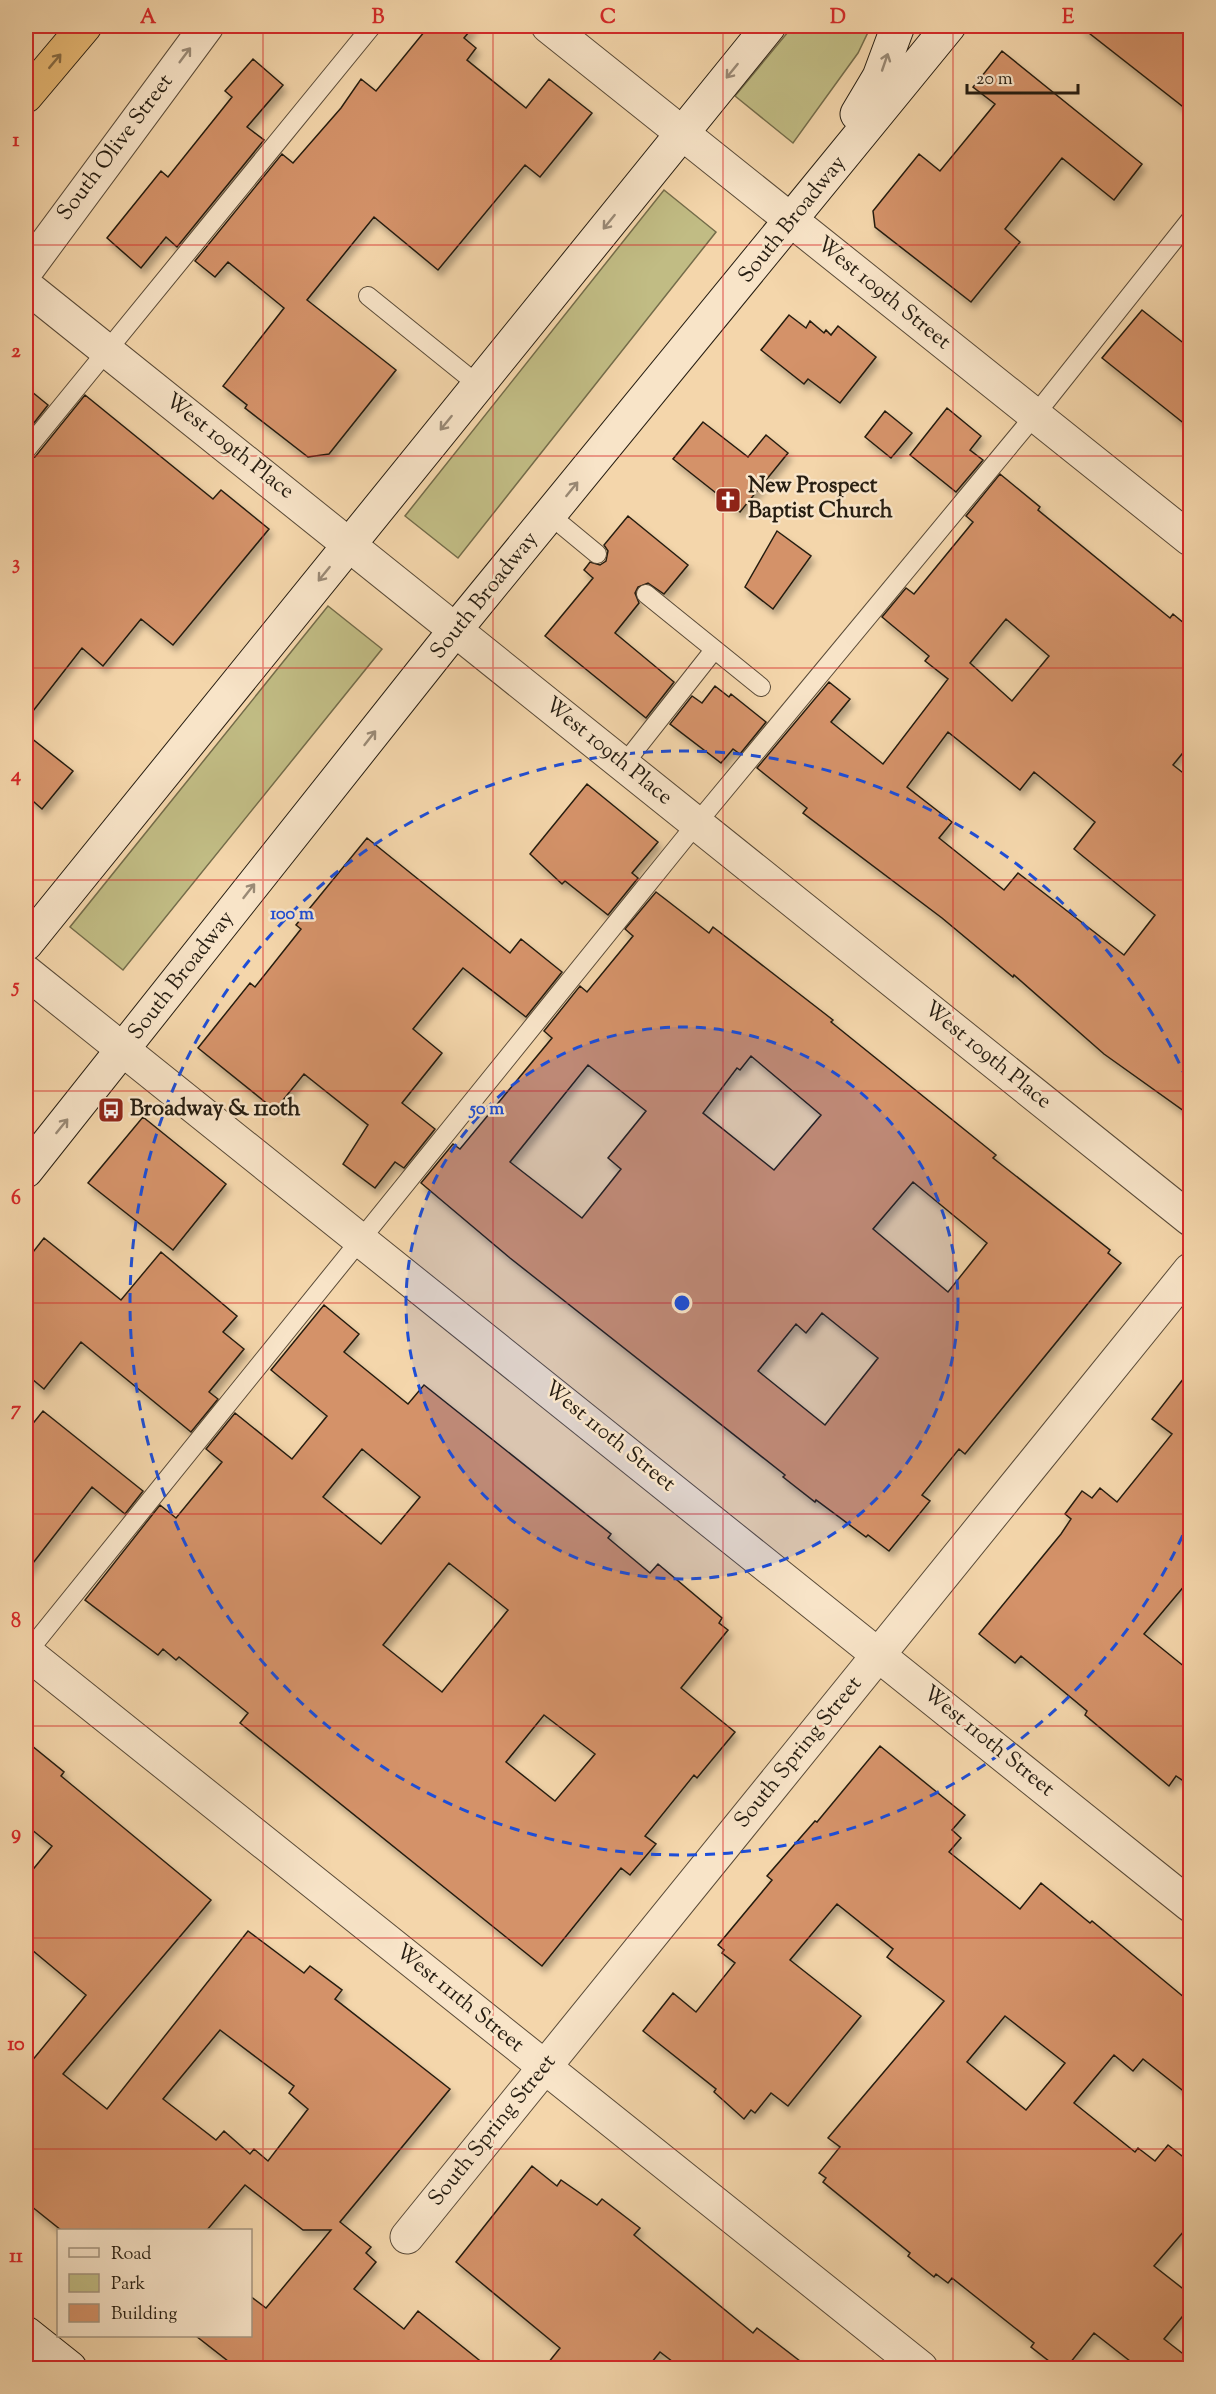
<svg xmlns="http://www.w3.org/2000/svg" width="1216" height="2394" viewBox="0 0 1216 2394" font-family="'Sorts Mill Goudy',serif">
<style>
.green{fill:#c1bc84;stroke:#746c4a;stroke-width:1.5}
.building{fill:#d49269;stroke:#261d11;stroke-width:1.5;fill-rule:evenodd;filter:url(#shadow)}
.lines{fill:none;stroke-linecap:round;stroke-linejoin:round}
.lane-casing{stroke:#5a4b38;stroke-width:20}
.street-casing{stroke:#5a4b38;stroke-width:35}
.secondary-casing{stroke:#261d11;stroke-width:35}
.highway-casing{stroke:#261d11;stroke-width:35}
.lane{stroke:#f8e4c8;stroke-width:18}
.street{stroke:#f8e4c8;stroke-width:33}
.secondary{stroke:#f8e4c8;stroke-width:33}
.highway{stroke:#eabb76;stroke-width:33}
.oneway{stroke:#9a8a76}
.oneway2{stroke:#886c44}
.grid{fill:none;stroke:#d62828;stroke-width:1.5;stroke-opacity:0.55}
.ring{fill:none;stroke:#1d4ed8;stroke-width:3;stroke-dasharray:10 8}
.labels{text-anchor:middle;dominant-baseline:central;stroke-width:5;stroke-linejoin:round;paint-order:stroke}
.street-label{font-size:22px;fill:#261d11;stroke:#f8e4c8}
.poi-label{font-size:22px;font-weight:bold;fill:#261d11;stroke:#f8e4c8;text-anchor:start}
.centre{fill:#1d4ed8;stroke:#f8e4c8;stroke-width:3}
.ring-label{font-size:18px;text-anchor:middle;font-weight:bold;fill:#1d4ed8;stroke:#f8e4c8;stroke-width:5;stroke-linejoin:round;paint-order:stroke}
.neatline{fill:none;stroke:#d62828;stroke-width:2}
.grid-label{font-size:20px;text-anchor:middle;font-weight:bold;fill:#d62828}
</style>
<defs>
<filter id="shadow"><feDropShadow dx="3.5" dy="6" stdDeviation="3" flood-color="#0004"/></filter>
</defs>
<rect width="100%" height="100%" fill="#f4d6ab"/>
<filter id="stains"><feTurbulence type="fractalNoise" baseFrequency=".00333" numOctaves="4"/><feColorMatrix values="0 0 0 0 .2 0 0 0 0 .09 0 0 0 0 .02 0 0 0 .5 -.17"/></filter>
<radialGradient id="worn" r=".72"><stop offset=".6" stop-color="#630" stop-opacity="0"/><stop offset="1" stop-color="#630" stop-opacity=".3"/></radialGradient>
<path class="green" d="M793,26H871L858,53L793,143L735,96Z
M664,190L716,232L458,558L405,516Z
M328,606L382,649L123,970L70,927Z"/>
<path class="building" d="M429,26H474L464,38L476,48L467,60L526,108L549,79L592,113L540,177L525,165L438,270L374,217L307,300L396,370L329,454L308,457L245,408L247,405L223,386L284,308L228,262L215,277L195,261L282,154L293,163L341,108L361,79L376,91Z
M1080,26H1191V113Z
M1002,51L1142,164L1114,200L1062,158L1005,229L1020,242L971,302L875,227L873,211L919,154L940,171L995,104L973,87Z
M253,59L283,85L247,127L264,140L177,247L166,237L141,268L107,238L161,171L168,177L232,97L225,91Z
M1142,310L1191,349V429L1102,358Z
M789,315L806,328L810,321L824,333L826,330L831,335L838,326L876,357L840,403L808,379L804,384L761,350Z
M26,387L48,405L26,433Z
M85,395L213,499L221,490L269,529L173,645L141,619L103,666L82,648L26,720V461L35,457Z
M947,408L981,436L970,450L983,460L956,492L910,455Z
M885,411L912,433L891,458L865,437Z
M703,422L748,457L766,435L788,453L740,512L673,459Z
M1000,474L1040,507L1038,510L1170,618L1173,614L1191,629V743L1173,765L1191,779V1116L1104,1054L1014,975L1013,977L942,918L803,813L807,808L757,768L829,682L850,699L831,722L883,764L948,679L925,661L929,656L882,617L906,588L914,594L973,522L966,516ZM1006,619L1049,656L1012,701L970,663ZM948,732L1020,790L1034,772L1095,822L1074,849L1155,915L1124,955L1018,873L1004,890L939,838L952,822L907,787Z
M628,516L688,565L664,594L648,583L638,587L635,593L639,603L615,633L674,682L646,718L545,636L593,578L584,570L590,562L600,565L606,561L608,551L604,545Z
M777,531L811,556L773,609L745,587Z
M715,686L729,697L731,694L766,722L740,754L733,749L721,763L670,724L692,696L702,703Z
M26,734L73,771L42,809L26,795Z
M587,784L658,842L632,873L638,878L608,915L565,881L562,884L530,854Z
M367,838L510,953L521,939L562,972L526,1017L463,968L413,1029L442,1053L402,1103L435,1129L404,1168L395,1162L375,1188L343,1164L368,1125L304,1074L275,1110L198,1048L250,983L255,987L301,929L296,925Z
M656,892L709,933L713,927L833,1020L831,1022L996,1155L993,1158L1110,1250L1108,1253L1121,1263L965,1454L959,1449L922,1495L930,1501L889,1551L868,1535L866,1537L816,1500L815,1502L783,1477L785,1475L510,1258L421,1183L453,1144L460,1149L552,1038L544,1031L580,986L587,992L633,936L625,929ZM751,1056L821,1115L774,1170L703,1113L737,1068L740,1070ZM588,1065L646,1111L608,1158L621,1169L582,1218L510,1162ZM913,1182L987,1243L948,1292L873,1229ZM822,1313L878,1358L825,1425L758,1371L796,1324L806,1333Z
M143,1117L226,1184L173,1250L88,1183Z
M44,1238L121,1300L161,1252L237,1316L223,1332L244,1349L209,1392L218,1399L191,1432L81,1342L44,1389L26,1374V1261Z
M324,1305L359,1334L344,1352L408,1404L424,1385L611,1534L608,1538L650,1573L658,1564L722,1618L719,1623L728,1630L681,1688L735,1732L697,1778L694,1775L645,1836L656,1844L630,1875L621,1868L542,1966L240,1723L248,1713L179,1657L176,1660L163,1649L158,1655L85,1600L160,1505L176,1518L222,1462L206,1449L235,1413L292,1459L327,1416L271,1370ZM362,1449L420,1497L381,1544L323,1497ZM449,1563L508,1610L442,1692L383,1645ZM544,1715L595,1754L555,1801L506,1762Z
M1191,1369V1578L1144,1634L1191,1672V1786L1176,1776L1169,1786L1085,1715L1087,1711L1021,1656L1015,1663L979,1634L1061,1534L1071,1519L1065,1514L1082,1491L1092,1498L1100,1488L1117,1502L1172,1434L1152,1419Z
M43,1411L143,1491L125,1514L92,1487L26,1572V1432Z
M26,1741L64,1772L61,1776L211,1900L63,2074L107,2109L248,1931L304,1973L310,1966L342,1990L335,1999L450,2089L340,2222L371,2247L366,2253L376,2262L354,2289L404,2329L418,2311L489,2368H237L196,2336H250V2296L266,2308L331,2230H303L245,2185L207,2230H61L26,2202V2068L86,1995L26,1945V1878L52,1846L26,1825ZM220,2030L294,2086L289,2093L308,2109L268,2161L254,2149L250,2154L224,2131L216,2140L163,2099Z
M880,1746L965,1815L952,1830L961,1838L949,1852L1020,1909L1041,1883L1090,1923L1092,1921L1191,2003V2097L1143,2059L1133,2071L1114,2055L1074,2103L1135,2152L1138,2148L1155,2161L1168,2145L1191,2163V2223L1154,2266L1191,2295V2306L1164,2339L1191,2360V2368H1139L1094,2333L1066,2368H1058L1031,2347L1034,2343L952,2278L948,2283L936,2274L934,2277L908,2256L910,2253L823,2182L826,2178L819,2173L840,2147L828,2138L944,2001L887,1957L893,1949L837,1904L790,1960L861,2016L788,2106L771,2093L755,2113L751,2110L744,2119L714,2092L716,2089L643,2031L673,1993L696,2012L735,1963L722,1953L724,1950L718,1945L772,1880L767,1876L815,1821L817,1822ZM1005,2016L1065,2063L1026,2110L967,2062Z
M532,2166L557,2186L561,2180L597,2205L602,2199L640,2228L634,2235L753,2333L757,2328L809,2368H681L660,2352L647,2368H544L560,2348L456,2262Z"/>
<g class="lines">
<defs>
<path id="lane" d="M368,296L477,384
M26,450L372,26
M551,516L597,554
M646,594L761,687
M624,764L714,650
M26,1654L697,823L1035,415L1190,220"/>
<path id="street" d="M548,26L1190,539
M26,271L207,26
M26,286L1190,1219
M26,972L1190,1905
M26,1652L921,2368
M407,2237L1190,1270"/>
<path id="secondary" d="M857,114L879,77L898,26
M26,944L769,26
M26,1171L456,629L949,26
M26,2333L70,2368"/>
<path id="highway" d="M26,96L85,26"/>
</defs>
<use href="#lane" class="lane-casing"/>
<use href="#street" class="street-casing"/>
<use href="#secondary" class="secondary-casing"/>
<use href="#highway" class="highway-casing"/>
<use href="#lane" class="lane"/>
<use href="#street" class="street"/>
<use href="#secondary" class="secondary"/>
<use href="#highway" class="highway"/>
</g>
<defs><path id="oneway-shaft" d="M-6 0H5M1.5-3L5.5 0L1.5 3" fill="none" stroke-width="1.6" stroke-linecap="round" stroke-linejoin="round" transform="scale(1.5)"/></defs>
<g class="oneway">
<use href="#oneway-shaft" transform="translate(185 55) rotate(-53)"/>
<use href="#oneway-shaft" transform="translate(885 62) rotate(-71)"/>
<use href="#oneway-shaft" transform="translate(732 71) rotate(129)"/>
<use href="#oneway-shaft" transform="translate(609 222) rotate(129)"/>
<use href="#oneway-shaft" transform="translate(446 423) rotate(129)"/>
<use href="#oneway-shaft" transform="translate(572 489) rotate(-51)"/>
<use href="#oneway-shaft" transform="translate(324 574) rotate(129)"/>
<use href="#oneway-shaft" transform="translate(370 738) rotate(-52)"/>
<use href="#oneway-shaft" transform="translate(249 891) rotate(-52)"/>
<use href="#oneway-shaft" transform="translate(62 1126) rotate(-51)"/>
</g>
<use class="oneway2" href="#oneway-shaft" transform="translate(55 61) rotate(-50)"/>
<path class="grid" d="M263,26V2368M493,26V2368M723,26V2368M953,26V2368M26,245H1190M26,456H1190M26,668H1190M26,880H1190M26,1091H1190M26,1303H1190M26,1514H1190M26,1726H1190M26,1938H1190M26,2149H1190"/>
<circle cx="682" cy="1303" r="276" fill="#1d4ed8" fill-opacity=".12"/>
<g class="ring">
<circle cx="682" cy="1303" r="276"/>
<path d="M1190 1519A552 552 0 1 1 1190 1087"/>
</g>
<defs>
<symbol id="church-square" viewBox="-11 -11 22 22"><rect x="-9" y="-9" width="18" height="18" rx="4" fill="#8f2418" stroke="#f8e4c8"/><path d="M-1.2-6h2.4v3.5h3.3v2.4h-3.3V6h-2.4V-.1h-3.3v-2.4h3.3Z" fill="#fff"/></symbol>
<symbol id="bus-square" viewBox="-11 -11 22 22"><rect x="-9" y="-9" width="18" height="18" rx="4" fill="#8f2418" stroke="#f8e4c8"/><path d="M-5-6H5V4H4V6H2V4H-2V6H-4V4H-5ZM-3.5-4V0h7V-4ZM-3.5 1.2v1.5H-2V1.2ZM2 1.2v1.5H3.5V1.2Z" fill="#fff"/></symbol>
</defs>
<g fill-rule="evenodd">
<use href="#church-square" x="713" y="485" width="30" height="30"/>
<use href="#bus-square" x="96" y="1095" width="30" height="30"/>
</g>
<g class="labels">
<g class="street-label">
<text transform="translate(116 148) rotate(-53)">South Olive Street</text>
<text transform="translate(793 220) rotate(-51)">South Broadway</text>
<text transform="translate(883 294) rotate(39)">West 109th Street</text>
<text transform="translate(229 447) rotate(38)">West 109th Place</text>
<text transform="translate(485 596) rotate(-51)">South Broadway</text>
<text transform="translate(608 752) rotate(39)">West 109th Place</text>
<text transform="translate(182 976) rotate(-52)">South Broadway</text>
<text transform="translate(987 1056) rotate(39)">West 109th Place</text>
<text transform="translate(609 1437) rotate(39)">West 110th Street</text>
<text transform="translate(988 1742) rotate(39)">West 110th Street</text>
<text transform="translate(799 1753) rotate(-51)">South Spring Street</text>
<text transform="translate(459 1999) rotate(39)">West 111th Street</text>
<text transform="translate(493 2131) rotate(-51)">South Spring Street</text>
</g>
<g class="poi-label">
<text x="748" y="487">New Prospect<tspan x="748" dy="25">Baptist Church</tspan></text>
<text x="130" y="1110">Broadway &amp; 110th</text>
</g>
</g>
<circle cx="682" cy="1303" r="9" class="centre"/>
<g class="ring-label">
<text x="292" y="919">100 m</text>
<text x="487" y="1114">50 m</text>
</g>
<rect width="1216" height="2394" fill="none" stroke="#f4d6ab" stroke-width="66"/>
<rect x="57" y="2229" width="195" height="108" fill="#f8e4c8" stroke="#a4947f" stroke-width="1.5"/>
<rect x="69" y="2248" width="30" height="9" fill="#f8e4c8" stroke="#a4947f" stroke-width="1.5"/>
<text x="111" y="2259" font-size="18" fill="#261d11">Road</text>
<rect x="69" y="2274" width="30" height="18" fill="#c1bc84" stroke="#a4947f" stroke-width="1.5"/>
<text x="111" y="2289" font-size="18" fill="#261d11">Park</text>
<rect x="69" y="2304" width="30" height="18" fill="#d49269" stroke="#a4947f" stroke-width="1.5"/>
<text x="111" y="2319" font-size="18" fill="#261d11">Building</text>
<path d="M967 84v9h111v-9" fill="none" stroke="#261d11" stroke-width="3"/>
<text x="976" y="84" font-size="18" fill="#261d11" stroke="#f8e4c8" stroke-width="4.5" paint-order="stroke">20 m</text>
<rect x="33" y="33" width="1150" height="2328" class="neatline"/>
<g class="grid-label">
<text x="148" y="23">A</text>
<text x="378" y="23">B</text>
<text x="608" y="23">C</text>
<text x="838" y="23">D</text>
<text x="1068" y="23">E</text>
<text x="16" y="146">1</text>
<text x="16" y="357">2</text>
<text x="16" y="569">3</text>
<text x="16" y="781">4</text>
<text x="16" y="992">5</text>
<text x="16" y="1204">6</text>
<text x="16" y="1415">7</text>
<text x="16" y="1627">8</text>
<text x="16" y="1839">9</text>
<text x="16" y="2050">10</text>
<text x="16" y="2262">11</text>
</g>
<rect width="100%" height="100%" filter="url(#stains)"/>
<rect width="100%" height="100%" fill="url(#worn)"/>
</svg>
